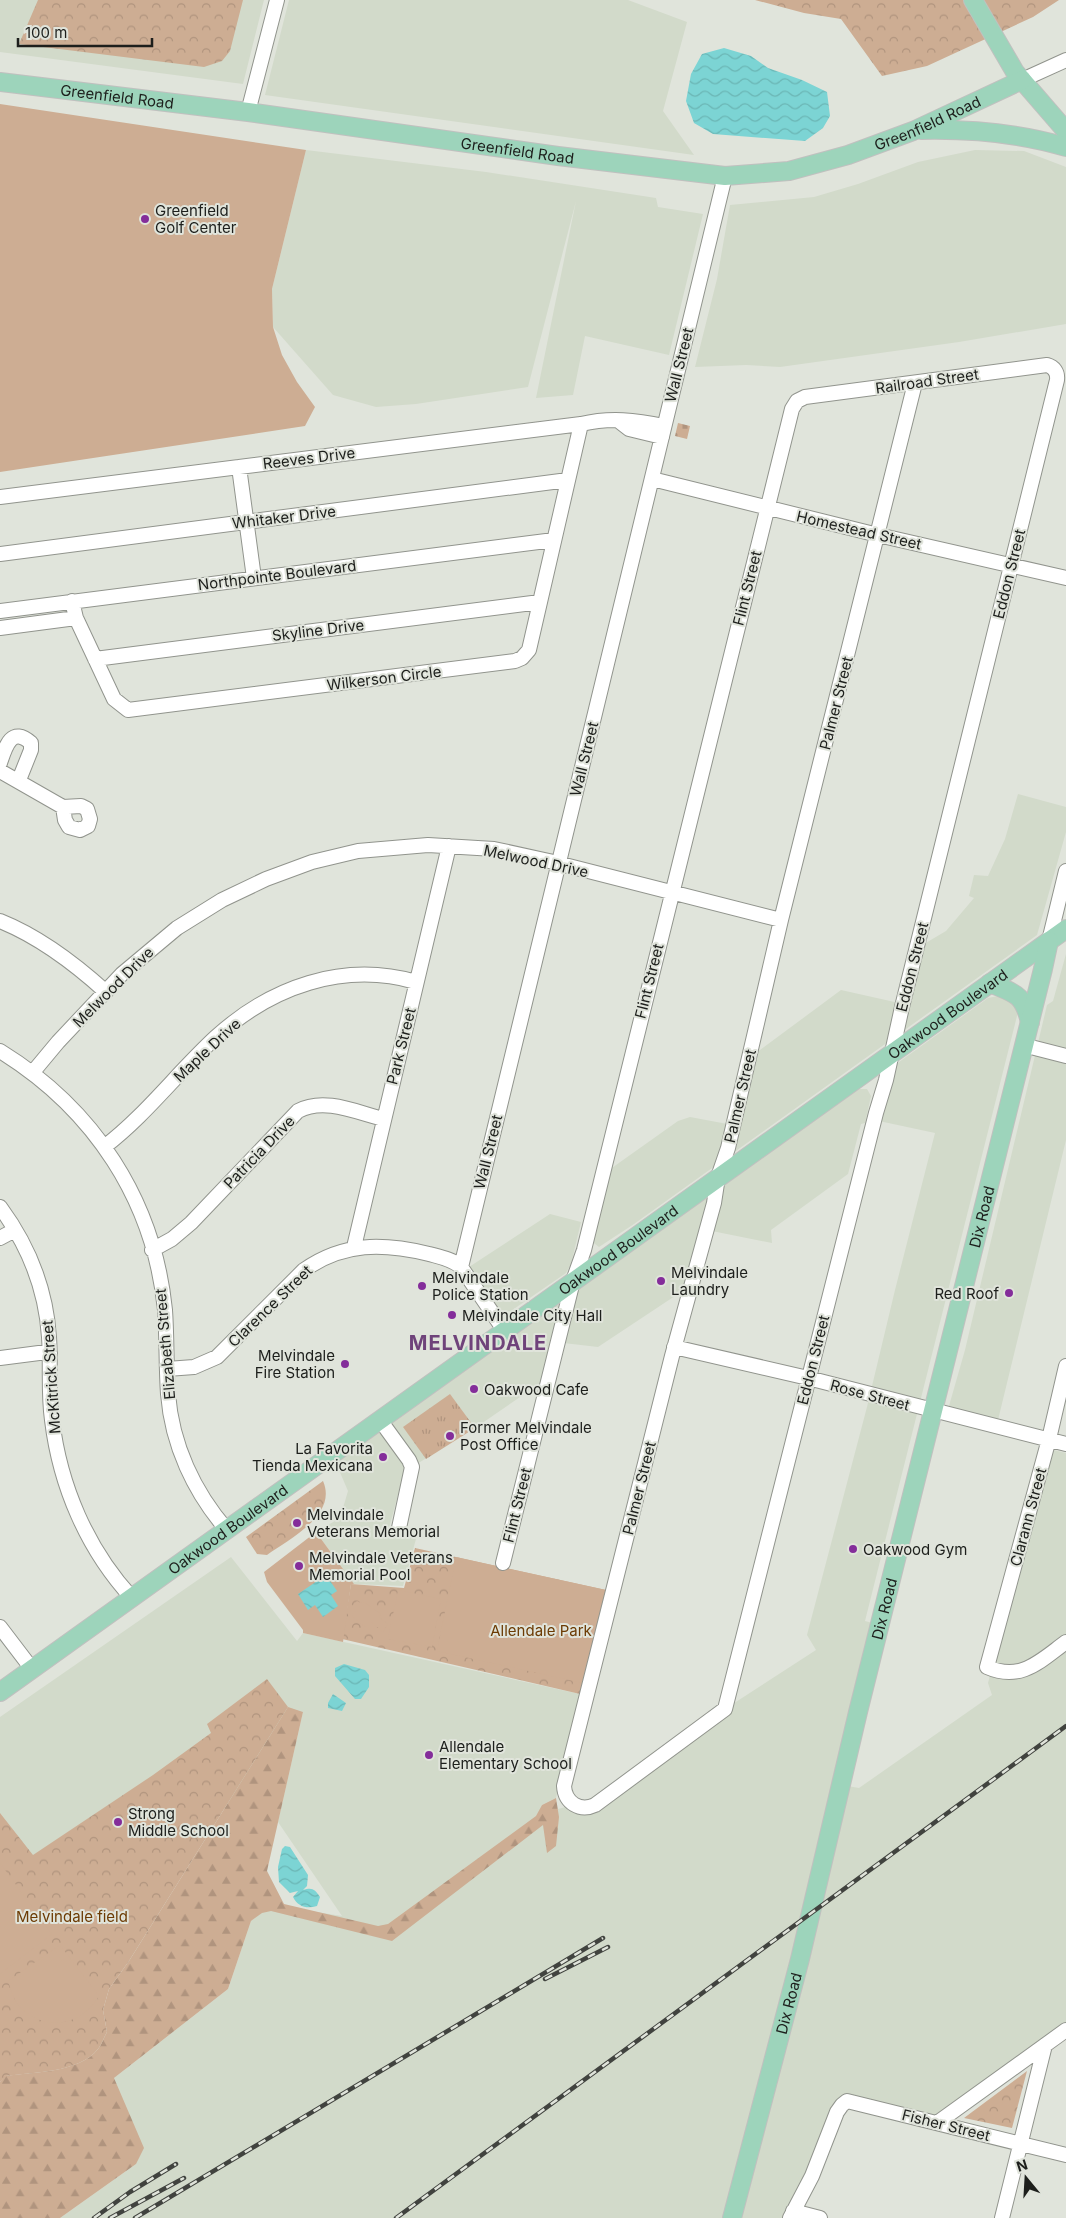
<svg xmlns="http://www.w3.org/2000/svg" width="1066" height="2218" viewBox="0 0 1066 2218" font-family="Inter,sans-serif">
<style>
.built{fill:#d2daca}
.grass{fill:url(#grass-tufts)}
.forest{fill:url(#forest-firs)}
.cemetery{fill:url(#cemetery-stones)}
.park{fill:url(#park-crowns)}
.garden{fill:#cdad93}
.water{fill:url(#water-waves)}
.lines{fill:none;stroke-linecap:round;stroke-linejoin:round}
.minor-casing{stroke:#91948d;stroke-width:16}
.major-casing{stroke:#c0c0bf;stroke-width:20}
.minor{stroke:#fff;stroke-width:14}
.major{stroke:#9dd4bb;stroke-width:18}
.rail-casing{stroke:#41433f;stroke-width:4.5}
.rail{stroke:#e0e4db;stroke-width:2.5;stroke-dasharray:8;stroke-linecap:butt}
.poi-dot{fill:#842d9a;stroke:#e0e4db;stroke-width:2}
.labels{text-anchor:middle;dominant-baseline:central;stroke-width:4;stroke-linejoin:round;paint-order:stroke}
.street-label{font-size:15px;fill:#1d1f1c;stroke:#e0e4db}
.poi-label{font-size:15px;fill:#1d1f1c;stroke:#e0e4db;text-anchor:start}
.park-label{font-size:15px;fill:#6c3b04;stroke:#e0e4db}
.district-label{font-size:20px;font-weight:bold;letter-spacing:1px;fill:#6f437a;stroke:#e0e4db}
</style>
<defs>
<pattern id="grass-tufts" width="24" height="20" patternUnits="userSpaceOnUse" patternTransform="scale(1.25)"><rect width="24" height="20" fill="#cdad93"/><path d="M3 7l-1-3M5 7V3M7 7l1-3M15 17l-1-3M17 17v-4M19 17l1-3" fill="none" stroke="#b0947e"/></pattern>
<pattern id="forest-firs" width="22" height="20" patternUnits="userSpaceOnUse" patternTransform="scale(1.25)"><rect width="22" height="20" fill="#cdad93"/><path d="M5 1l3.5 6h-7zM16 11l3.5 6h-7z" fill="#b0947e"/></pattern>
<pattern id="cemetery-stones" width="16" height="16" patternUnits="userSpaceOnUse" patternTransform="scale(1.25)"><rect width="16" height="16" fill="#cdad93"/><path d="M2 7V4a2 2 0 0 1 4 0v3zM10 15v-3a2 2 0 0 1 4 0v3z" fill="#b0947e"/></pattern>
<pattern id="park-crowns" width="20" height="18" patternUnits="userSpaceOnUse" patternTransform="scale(1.25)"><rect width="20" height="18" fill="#cdad93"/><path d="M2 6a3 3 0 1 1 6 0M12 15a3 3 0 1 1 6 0" fill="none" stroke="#b0947e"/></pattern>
<pattern id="water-waves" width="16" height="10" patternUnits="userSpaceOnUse" patternTransform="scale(1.25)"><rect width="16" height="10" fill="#7cd4d4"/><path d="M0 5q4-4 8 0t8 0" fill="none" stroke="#6bb6b5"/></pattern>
</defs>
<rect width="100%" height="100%" fill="#e0e4db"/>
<path class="built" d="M0,0H264L243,84L0,52Z
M289,0H628L687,22L663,111L694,155L265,95Z
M306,150L486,172L656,198L658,207L703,214L669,355L585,336L573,395L536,398L576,201L528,387L416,404L376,407L333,395L273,327L272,289Z
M975,150L1024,151L1066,167V324L959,342L780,367L746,365L695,367L717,279L730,205L814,197L858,184L918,162Z
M1018,794L1066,807V832L1037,935L634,1224L599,1247L590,1240L609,1170L678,1121L690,1117L738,1126L756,1053L841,990L908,1005L924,944L946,931L974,898L969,896L974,875L988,876L1005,839Z
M1066,954V1140L998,1420L950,1409L949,1406L965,1350L1047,1005L1053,1001Z
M998,996L1008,998L1016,1003L1018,1012L865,1621L880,1625L842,1785L859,1788L992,1695L988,1683L1049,1449L1066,1453V2030L937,2123L847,2101L790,2218H60L136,2164L114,2078L228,1989L251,1921L271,1905L342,1916L278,1822L303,1712L0,2081V1717L231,1557L297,1641L303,1633L580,1694L556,1798L542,1805L538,1814L574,1805L579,1808L725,1709L816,1650L807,1635L867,1407L895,1290L935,1133L879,1121L894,1067L899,1062L988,998Z
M859,1089H867L871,1096L865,1123L861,1124L848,1174L771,1230L772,1243L702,1229L684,1290L598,1347L555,1342L545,1380L475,1428L404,1472L388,1532L416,1539L403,1586L354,1584L316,1532L340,1518L348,1491L336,1463Z
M550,1214L581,1222L571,1264L566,1273L505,1315L500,1314L469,1267Z"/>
<path class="grass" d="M450,1394L475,1428L426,1459L403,1427Z"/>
<path class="forest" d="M288,1707L303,1712L267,1871L284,1904L378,1926L388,1924L536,1816L542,1805L556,1798L559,1817L556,1846L547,1853L543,1825L392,1941L271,1911L262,1913L251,1921L228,1989L114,2078L144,2148L136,2164L60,2218H0V2082L5,2076C33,2072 79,2073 98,2049C102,2044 104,2037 107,2032L103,2010L109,1989L129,1961Z"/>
<path class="cemetery" d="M678,423L690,426L687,439L675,436Z"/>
<path class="park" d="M38,0H243L230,51L222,61L204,67L19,44Z
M755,0H1059L1033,17L927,66L882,76L841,19L804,13Z
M323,1481C338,1515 289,1539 267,1555L257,1554L246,1537Z
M415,1548L606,1590L580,1694L342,1639L351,1584L404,1588Z
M267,1679L288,1707L129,1961L109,1989L103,2010L107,2032C104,2037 102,2044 98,2049C79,2073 34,2072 6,2076L0,2082V1813L33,1855L153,1775L211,1733L207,1724Z
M1027,2071L1012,2128L964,2118Z"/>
<path class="garden" d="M0,104L306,150L272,289L273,327L282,355L297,382L315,407L305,426L0,472Z
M316,1532L354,1584H351L343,1642L303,1633V1630L267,1582L264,1572Z
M456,1557L606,1590L583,1683L437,1651Z
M398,1590L441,1599L432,1647L388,1639Z
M357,1601L361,1603L364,1602L381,1614L379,1617L388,1624L383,1632L371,1622L366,1627L359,1623L352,1615L356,1610L352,1606Z
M0,1863L52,1934L0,1974Z
M60,1945L99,1996C82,2025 47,2032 22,2009C14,2002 11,1990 8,1981Z"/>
<path class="water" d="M724,48L751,56L768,68L802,80L827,92L830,116L823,128L805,141L713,134L694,123L686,101L691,74L702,54Z
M326,1575L337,1591L331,1595L338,1606L323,1617L315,1605L308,1610L298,1594Z
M344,1664L365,1670L369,1675V1687L361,1699H355L335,1676V1668Z
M333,1694L346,1703L342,1711L328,1708V1703Z
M285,1846L290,1847L308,1875L307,1886L303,1890C312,1887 315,1889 320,1897L317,1906C307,1909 298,1907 293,1897L298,1891L290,1893L279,1882L278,1867L282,1849Z"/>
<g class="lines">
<defs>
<path id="minor" d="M1022,80L1066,60
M248,112L277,0
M620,422L629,429L662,437
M239,467L254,578
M652,479L878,535L1066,578
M0,497L581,424C610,417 636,420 664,426
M0,554L568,480
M72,601L76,618L114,699L128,710L515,661L522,658L529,650L581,424
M0,611L554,540
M0,628L76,618
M95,659L540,602
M0,763C5,748 11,725 31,743V750L19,780
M0,771L63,807L81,806L87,809L90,819L88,826L80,830L69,827L65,820L63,807
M0,921C40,937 74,963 106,992
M1049,941L1066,871
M1023,1045L1066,1056
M0,1051C94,1109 154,1200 165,1310C167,1338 166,1366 168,1394C172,1445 194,1492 227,1530
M33,1072L58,1042L122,974L177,928L222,900L266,879L312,862L358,851L428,845L494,849L549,861L781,920
M104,1147C146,1115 177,1073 216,1037C271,987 343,961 416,982
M0,1207C28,1245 46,1289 49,1337C51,1365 48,1392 52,1420C60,1486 87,1549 132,1598
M0,1238L15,1230
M354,1247L449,846
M152,1250L172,1239L191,1223L298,1111C324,1097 356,1112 383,1119
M504,1330L461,1267L725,176
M674,1347L808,1378L1066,1444
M0,1358L39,1353H50
M1066,1366L1049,1439L987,1667C1021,1682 1040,1661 1066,1642
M167,1369L194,1367L217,1357L304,1270C344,1242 383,1243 429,1254C440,1257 452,1259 461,1267
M380,1420L409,1460L412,1467L399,1528
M503,1563L573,1281L584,1250L792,409L797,401L805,397L1047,365C1054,367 1058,372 1057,380L902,1007L886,1080L876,1113L725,1709L595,1805C580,1812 565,1803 564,1786L672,1356L714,1203L718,1177L728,1148L781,920L915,383
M0,1627L32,1669
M937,2123L1066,2030
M793,2211L820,2218
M790,2218L812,2176L837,2112L842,2105L847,2101L1066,2155
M1002,2218L1045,2045"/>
<g id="major">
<path d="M973,0L1015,72L1066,131"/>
<path id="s1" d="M0,82L248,112L558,156L725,176L789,171L848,155L913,131L1022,80"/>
<path d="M921,130C969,129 1019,133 1066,147"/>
<path d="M990,983C1015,994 1023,993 1030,1022"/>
<path id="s2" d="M0,1692L1066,929"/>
<path id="s3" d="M732,2218L800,1959L858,1712L1043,969L1049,941"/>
</g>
</defs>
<use href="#minor" class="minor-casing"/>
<use href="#major" class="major-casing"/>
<use href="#minor" class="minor"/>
<use href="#major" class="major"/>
<defs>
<path id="rail" d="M545,1979L608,1947
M94,2218L130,2192L176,2164
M110,2218L184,2178
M135,2218L603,1938
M396,2218L1066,1726"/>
</defs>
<use href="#rail" class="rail-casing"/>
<use href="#rail" class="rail"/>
</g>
<g class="poi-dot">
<circle cx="145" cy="219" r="5"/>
<circle cx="661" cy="1281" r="5"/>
<circle cx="422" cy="1286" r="5"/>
<circle cx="1009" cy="1293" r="5"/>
<circle cx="452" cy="1315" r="5"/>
<circle cx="345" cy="1364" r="5"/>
<circle cx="474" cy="1389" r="5"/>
<circle cx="450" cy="1436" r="5"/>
<circle cx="383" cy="1457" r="5"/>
<circle cx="297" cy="1523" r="5"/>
<circle cx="853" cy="1549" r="5"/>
<circle cx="299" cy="1566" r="5"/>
<circle cx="429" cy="1755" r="5"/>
<circle cx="118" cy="1822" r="5"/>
</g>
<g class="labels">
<g class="street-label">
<text stroke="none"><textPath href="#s1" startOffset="118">Greenfield Road</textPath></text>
<text stroke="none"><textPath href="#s1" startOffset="942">Greenfield Road</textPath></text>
<text stroke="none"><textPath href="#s1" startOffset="522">Greenfield Road</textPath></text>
<text transform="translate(679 365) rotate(-76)">Wall Street</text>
<text transform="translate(927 381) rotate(-8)">Railroad Street</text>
<text transform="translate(309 458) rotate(-7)">Reeves Drive</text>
<text transform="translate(284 517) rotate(-7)">Whitaker Drive</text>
<text transform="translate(859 530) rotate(13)">Homestead Street</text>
<text transform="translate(1009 574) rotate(-76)">Eddon Street</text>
<text transform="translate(277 575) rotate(-7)">Northpointe Boulevard</text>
<text transform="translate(747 588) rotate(-76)">Flint Street</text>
<text transform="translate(318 630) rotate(-7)">Skyline Drive</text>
<text transform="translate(384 678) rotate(-7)">Wilkerson Circle</text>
<text transform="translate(836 703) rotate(-76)">Palmer Street</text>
<text transform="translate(584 759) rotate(-76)">Wall Street</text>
<text transform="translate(536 861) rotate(12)">Melwood Drive</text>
<text transform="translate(912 967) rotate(-76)">Eddon Street</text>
<text transform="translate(649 981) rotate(-76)">Flint Street</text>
<text transform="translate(113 987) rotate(-45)">Melwood Drive</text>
<text stroke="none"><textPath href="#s2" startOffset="1165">Oakwood Boulevard</textPath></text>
<text transform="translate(401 1046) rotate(-76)">Park Street</text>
<text transform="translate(207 1050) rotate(-43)">Maple Drive</text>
<text transform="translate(740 1096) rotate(-77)">Palmer Street</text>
<text transform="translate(259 1152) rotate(-46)">Patricia Drive</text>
<text transform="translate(488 1152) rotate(-76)">Wall Street</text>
<text stroke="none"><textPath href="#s3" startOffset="1032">Dix Road</textPath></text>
<text stroke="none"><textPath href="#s2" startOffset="760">Oakwood Boulevard</textPath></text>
<text transform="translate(270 1306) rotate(-44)">Clarence Street</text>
<text transform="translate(165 1344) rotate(-95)">Elizabeth Street</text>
<text transform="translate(813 1360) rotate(-76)">Eddon Street</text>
<text transform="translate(51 1377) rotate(-94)">McKitrick Street</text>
<text transform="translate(870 1395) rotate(15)">Rose Street</text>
<text transform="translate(639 1488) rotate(-76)">Palmer Street</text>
<text transform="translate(517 1505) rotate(-76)">Flint Street</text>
<text transform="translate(1028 1517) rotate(-75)">Clarann Street</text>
<text stroke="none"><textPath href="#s2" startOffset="280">Oakwood Boulevard</textPath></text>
<text stroke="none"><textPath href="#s3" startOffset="628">Dix Road</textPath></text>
<text stroke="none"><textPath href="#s3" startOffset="222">Dix Road</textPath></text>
<text transform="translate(946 2125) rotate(14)">Fisher Street</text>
</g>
<g class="poi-label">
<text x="155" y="210">Greenfield<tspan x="155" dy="17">Golf Center</tspan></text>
<text x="671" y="1272">Melvindale<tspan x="671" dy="17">Laundry</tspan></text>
<text x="432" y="1277">Melvindale<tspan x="432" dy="17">Police Station</tspan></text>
<text x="999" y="1293" text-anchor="end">Red Roof</text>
<text x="462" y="1315">Melvindale City Hall</text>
<text x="335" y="1355" text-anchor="end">Melvindale<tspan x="335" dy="17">Fire Station</tspan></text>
<text x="484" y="1389">Oakwood Cafe</text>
<text x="460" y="1427">Former Melvindale<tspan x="460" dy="17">Post Office</tspan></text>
<text x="373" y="1448" text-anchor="end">La Favorita<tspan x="373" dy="17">Tienda Mexicana</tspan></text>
<text x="307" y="1514">Melvindale<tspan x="307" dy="17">Veterans Memorial</tspan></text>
<text x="863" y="1549">Oakwood Gym</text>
<text x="309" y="1557">Melvindale Veterans<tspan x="309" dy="17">Memorial Pool</tspan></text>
<text x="439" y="1746">Allendale<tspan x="439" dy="17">Elementary School</tspan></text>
<text x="128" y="1813">Strong<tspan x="128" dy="17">Middle School</tspan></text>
</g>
<g class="park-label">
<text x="541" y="1630">Allendale Park</text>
<text x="72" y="1916">Melvindale field</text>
</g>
<g class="district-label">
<text x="478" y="1343">MELVINDALE</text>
</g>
</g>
<g transform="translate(1026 2178) rotate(342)" stroke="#e0e4db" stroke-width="4" paint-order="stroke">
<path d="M0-4L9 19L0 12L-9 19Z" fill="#1d1f1c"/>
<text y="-8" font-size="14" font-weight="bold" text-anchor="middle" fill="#1d1f1c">N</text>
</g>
<path d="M18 38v8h134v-8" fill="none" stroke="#1d1f1c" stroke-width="2.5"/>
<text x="25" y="38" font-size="15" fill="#1d1f1c" stroke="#e0e4db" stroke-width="4" paint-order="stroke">100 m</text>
</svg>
